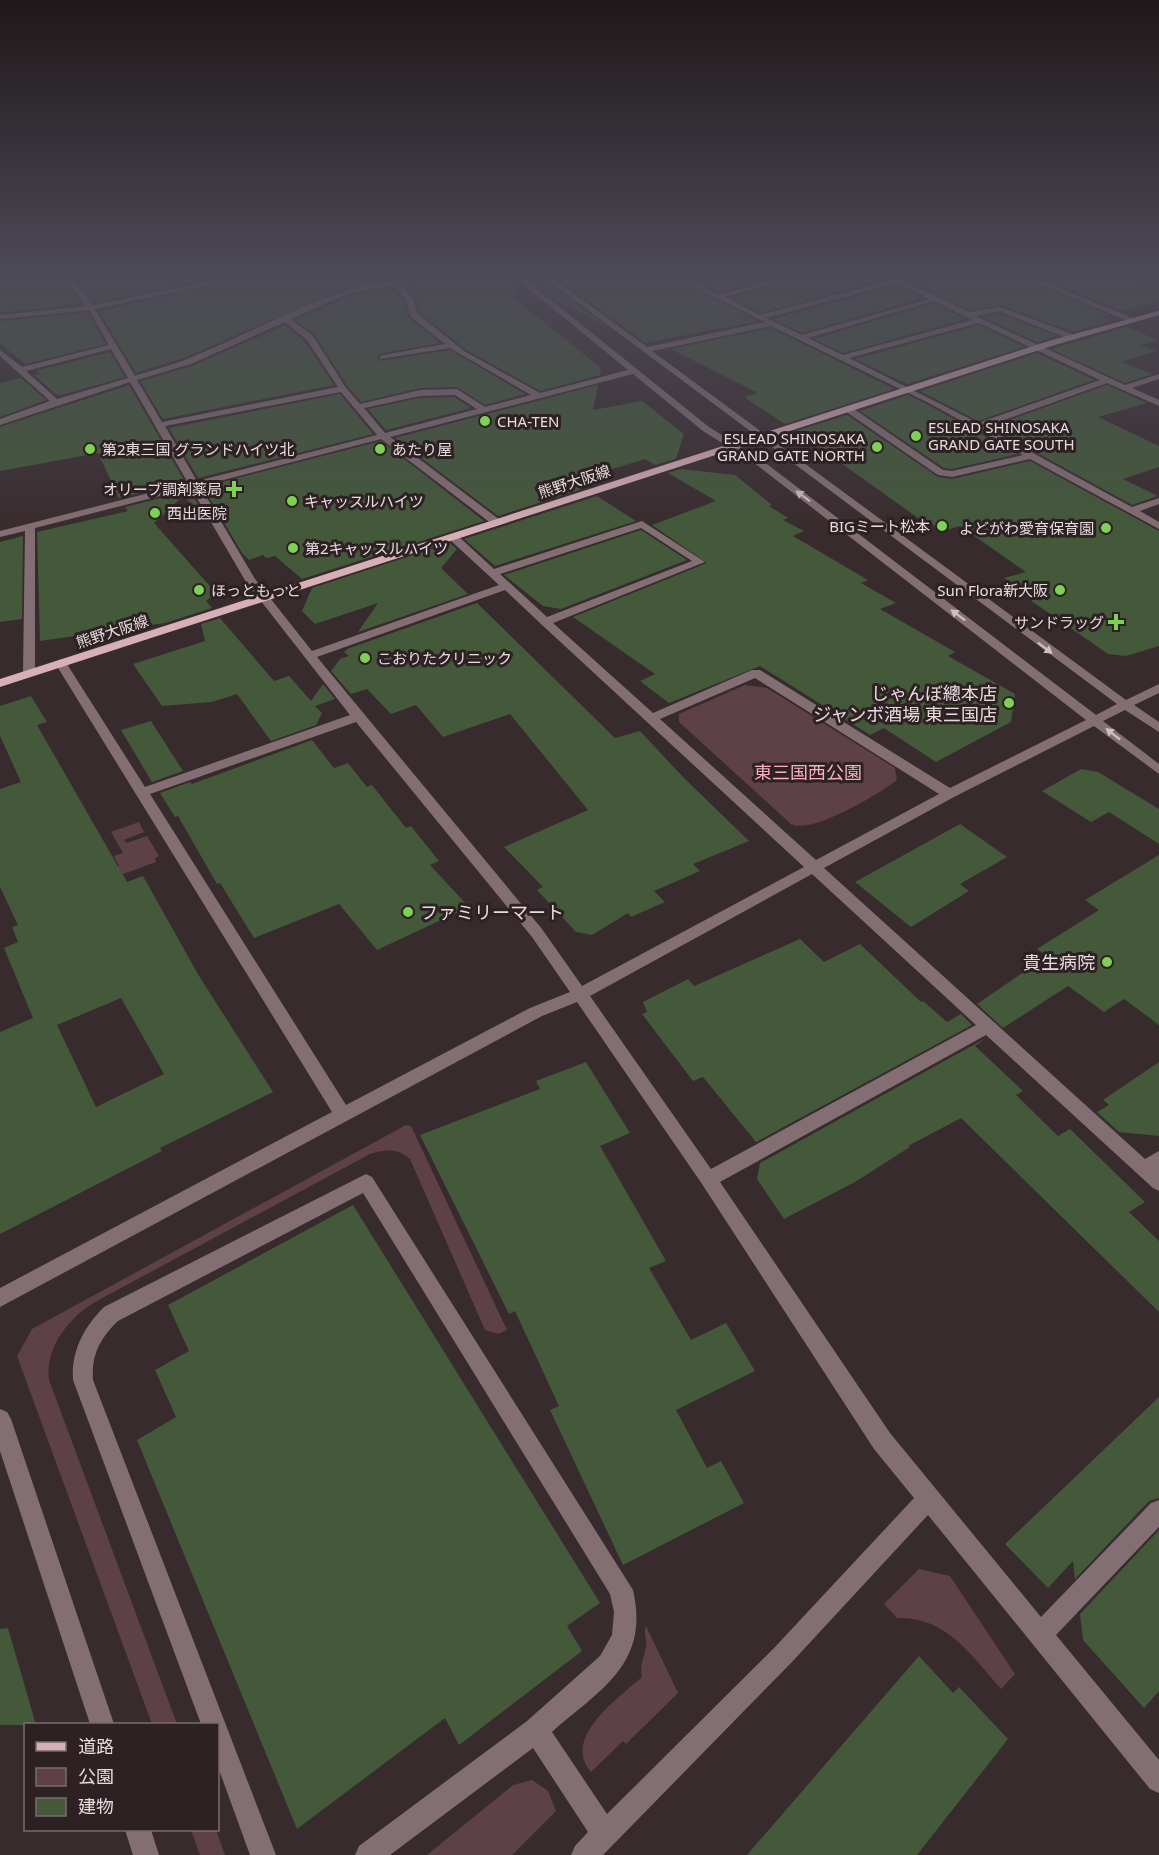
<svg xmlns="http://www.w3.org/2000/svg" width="1159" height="1855" viewBox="0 0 1159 1855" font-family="'Noto Sans','Noto Sans JP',sans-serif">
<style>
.green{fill:#5e4047}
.building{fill:#435939;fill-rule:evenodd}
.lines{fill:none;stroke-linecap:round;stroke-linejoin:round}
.minor{fill:#836f73;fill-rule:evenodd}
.major{fill:#d7afb7;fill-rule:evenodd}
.oneway{fill:#cdc1c3}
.poi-dot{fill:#7dd154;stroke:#2e2124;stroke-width:2}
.labels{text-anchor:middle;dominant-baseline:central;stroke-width:6;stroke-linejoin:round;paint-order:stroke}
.far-poi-label{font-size:15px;fill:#e6dcde;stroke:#2e2124;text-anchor:start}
.far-street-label{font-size:15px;fill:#e6dcde;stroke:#2e2124}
.poi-label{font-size:18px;fill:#e6dcde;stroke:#2e2124;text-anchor:end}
.park-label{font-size:18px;fill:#f8afc0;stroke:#2e2124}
</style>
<rect width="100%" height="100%" fill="#382b2d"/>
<path class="green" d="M745,685L767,688L895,768L897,780C879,794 811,835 791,824L679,722V714Z
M139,822L144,832L124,840L127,843L147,836L159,856L155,858L156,862L115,877L111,869L119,866L114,856L123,853L111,832Z
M406,1125L411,1126L507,1330L498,1334L485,1330L410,1159C398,1148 385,1149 370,1154L95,1302C69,1318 45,1347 49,1380L177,1724H152L17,1356L32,1329Z
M919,1569L950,1576L1015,1674L1001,1689C972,1656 946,1616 897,1618L884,1604Z
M646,1626L678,1693L626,1744L623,1741L591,1772C561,1737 619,1698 642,1677C639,1665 645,1657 646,1646C647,1638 643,1632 646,1626Z
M532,1780L548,1791L556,1811L512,1855H427L513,1785Z
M191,1830H216L225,1855H200Z"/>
<path class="building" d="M0,276H61L82,304L0,313Z
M73,276H225L94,303Z
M255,276H398L336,292L186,357L136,373L99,311Z
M435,276H511L521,285L513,297L601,368L600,375L540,391L465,349L419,312L416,299L404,285Z
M525,276H540L606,326L552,298Z
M554,276H670L758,321L645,343Z
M687,276H776L719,293Z
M800,276H883L886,279L760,313L731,298Z
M900,276H1018L1108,315L1101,317L1112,321L1073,332L1001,305L969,310Z
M1037,276H1128L1159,288V302L1122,311Z
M897,285L923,298L802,333L773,319Z
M392,287L404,301L409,318L440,343L383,353L377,356L379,361L450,350L525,394L485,405L457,387L420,388L361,402L348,387L315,335L295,320L349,296Z
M934,303L966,319L843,353L814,339Z
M88,312L106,344L25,364L0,343V321Z
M999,313L1057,336L1038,342L982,317Z
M285,325L305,342L334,385L163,419L140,381L192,366Z
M979,325L1024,347L907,384L855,359Z
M1126,327L1159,340L1140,345L1156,351L1122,362L1152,374L1125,383L1051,349Z
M771,328L894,389L785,424L744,397L758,393L671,349Z
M110,352L125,377L58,396L34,375L41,374L36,371Z
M1037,353L1094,380L978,421L920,391Z
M21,378L46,400L0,417V383Z
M129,385L185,482L119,498L98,453L0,471V427Z
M598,385L593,410L642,401L684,434L676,459L655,465L645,459L573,481L585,488L498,516L395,438Z
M1107,385L1147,403L1098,417L1159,446V467L1123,479L1158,496L1132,505L990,427Z
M340,394L373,434L198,478L169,428Z
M908,395L928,405L1017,454L952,469L944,468L860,411Z
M454,397L471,408L386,430L368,409L420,398Z
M847,415L938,477L952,479L1030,461L1159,531V646L1126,656L1108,654L1010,586L1014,585L1004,578L1026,572L960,526L942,531L932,524L928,525L796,431Z
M381,441L484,521L302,579L275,556L266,558L263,555L249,560L242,553L203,487Z
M681,469L735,475L772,505L769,506L788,518L783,520L804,531L793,536L868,580L861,583L896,603L880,609L955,652L948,656L1015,694L1011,722L936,762L884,728L870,735L760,666L669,703L640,681L655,674L573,617L707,563L652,525L716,501L668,473Z
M190,491L206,518L183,496L154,523L216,593L206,601L212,608L165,623L40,641L37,532L128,511L125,507Z
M597,496L636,521L495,566L464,539Z
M641,530L687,560L561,609L543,606L504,575Z
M23,536L22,619L0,622V542Z
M450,543L457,549L441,568L468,594L358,632L378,603L315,624L302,611L312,588Z
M477,603L615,738L640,731L683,777L749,841L693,864L700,871L654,891L665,902L631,917L628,913L592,935L576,932L537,890L543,887L504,847L588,810L510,714L443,737L416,705L391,714L367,689L351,694L331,671L340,659L349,656L344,652L347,649Z
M220,618L274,681L289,676L311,701L323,684L335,699L315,706L322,713L316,725L271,741L237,694L212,702L162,706L133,664L205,641L201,624Z
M31,696L47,722L37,725L127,882L143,876L199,976L273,1092L160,1148L162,1151L0,1234V1032L33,1018L4,948L18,942L12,927L18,925L0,887V789L21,782L0,736V706ZM121,998L164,1074L96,1107L57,1025Z
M151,721L183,771L152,782L121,730Z
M312,740L334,768L348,763L367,787L372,785L406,828L411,826L439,861L430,865L469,907L377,950L339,904L254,938L220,883L217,884L178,816L175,817L160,793L190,782L192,784Z
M1081,769L1098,772L1159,809V844L1109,812L1091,822L1042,791Z
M960,824L1007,857L960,884L969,891L911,927L855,882Z
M1159,855V1025L1124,999L1104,1012L1068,986L1003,1028L977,1004L1047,956L1037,949L1099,910L1085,900Z
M800,939L824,962L860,944L921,1002L923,1001L947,1022L961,1014L972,1025L756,1142L703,1077L693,1081L642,1014L647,1012L643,1002L688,979L694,986Z
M986,1038L975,1046L1023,1091L1016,1095L1058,1136L1070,1129L1145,1202L1129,1212L1159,1241V1312L961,1118L908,1146L910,1147L855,1182L784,1219L757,1179L760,1163Z
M586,1062L630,1133L600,1146L666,1261L649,1268L691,1340L726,1323L755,1371L676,1410L707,1468L721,1461L744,1503L623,1565L550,1410L559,1406L515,1311L509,1314L420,1135L540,1089L536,1081Z
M1159,1062V1136L1119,1132L1097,1112L1109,1105L1103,1100Z
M353,1205L600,1603L567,1626L582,1651L459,1745L445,1718L297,1829L137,1440L176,1417L155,1370L189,1351L168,1305Z
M1159,1397V1498L1149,1501L1075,1579L1073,1561L1048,1588L1005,1544Z
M1159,1530V1691L1144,1708L1083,1640L1080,1614Z
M8,1628L36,1725H0V1629Z
M919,1656L953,1693L959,1687L1008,1739L917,1855H747Z"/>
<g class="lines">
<path class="minor" d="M63,276H70L93,305L238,276H253L95,309L135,376C152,370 170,366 187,359C267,327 344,276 433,276L400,284L414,300L417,313L464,351L540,393L628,370L513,276H521L709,427L763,461L1096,715L1117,704L542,276H550L647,347L765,322L672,276H681L719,295L786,276H798L725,297L760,315L891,280L885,276H894L969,312L1000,307L1075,335V339H1069L999,311L975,316L1125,385L1159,374V379L1132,388L1159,400V406L1107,383L985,427L1132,507L1159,498V504L1140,511L1159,522V529L1030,459L952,477L938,475L845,411V407H851L943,470L952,471L1023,455L929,403L771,326L652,351L1126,700L1159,684V693L1134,705L1159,722V732L1125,710L1103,721L1159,764V774L1094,726L954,797L824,868L1145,1159L1159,1151V1191L1153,1188L986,1035L720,1182L890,1433L1041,1617L1151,1503L1159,1500V1527L1056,1635L1159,1760V1793L1150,1789L928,1515L791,1663L603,1855H571L575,1846L588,1832L533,1748L390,1855H355L359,1846L527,1721L600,1656L612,1635L614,1612L610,1594L363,1193L118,1321C100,1338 91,1355 93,1380L276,1855H250L218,1767V1724H201L73,1380C71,1351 84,1327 104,1307L360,1177L366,1174L372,1177L633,1590C650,1664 601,1689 552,1732L607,1814L775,1647L914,1498L874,1449L702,1184L577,1002L542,1016L0,1307V1288L332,1112L55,663L61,659L65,661L145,787L350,715L246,582L191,488L35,528V673L29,677L23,673L25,531L0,537V531L188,483L130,382L0,425V419L50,401L0,356V350L22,367L109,345L89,310L0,319V315L86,306ZM897,283L929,299L802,335L766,318ZM393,285L406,300L410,316L445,344L383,355L379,357L380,359L450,348L531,395L485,407L457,389L420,390L360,404L346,388L313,336L291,319L348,294ZM934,301L972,320L843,355L808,338ZM285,322L307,340L338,387L162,422L137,380L191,364ZM979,323L1100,380L978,423L849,358ZM111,349L128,378L57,399L26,371ZM633,374L703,431L757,465L1086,720L950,788L760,670H752L653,713L553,623L705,562L642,521L494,569L457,535H449V539L499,585L312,651L255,579L200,486L381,439L492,524H500V520L390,437ZM341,392L377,435L197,481L165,426ZM455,395L477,409L385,433L364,408L420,396ZM641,528L692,561L547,617L500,574ZM505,590L541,624L804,867L582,986L542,929L317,657ZM755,678L939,794L816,860L660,719ZM356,722L532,937L570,992L530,1008L346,1105L150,794ZM812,874L976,1025L711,1169L590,996Z
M1020,276H1030L1137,320L1130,322Z
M1151,276H1159V280Z
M0,1409L7,1412L11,1419L114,1724H90L0,1451Z
M125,1830H151L159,1855H133Z"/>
<path class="major" d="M1159,311V315L1058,344L0,687V679L1052,340Z"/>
</g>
<defs><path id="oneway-solid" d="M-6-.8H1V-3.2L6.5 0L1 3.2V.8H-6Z" transform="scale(1.5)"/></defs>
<g class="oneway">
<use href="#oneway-solid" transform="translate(803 496) rotate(-143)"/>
<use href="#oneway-solid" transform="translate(958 615) rotate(-143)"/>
<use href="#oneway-solid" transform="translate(1045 648) rotate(37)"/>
<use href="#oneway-solid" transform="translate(1113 734) rotate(-142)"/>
</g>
<linearGradient id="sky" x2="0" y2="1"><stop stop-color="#1f1819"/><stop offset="0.51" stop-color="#4d4a57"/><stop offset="1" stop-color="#4d4a57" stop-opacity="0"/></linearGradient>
<rect width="1159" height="536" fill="url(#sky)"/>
<g class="poi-dot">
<circle cx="485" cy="421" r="6"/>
<circle cx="916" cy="436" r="6"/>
<circle cx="877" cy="447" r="6"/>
<circle cx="90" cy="449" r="6"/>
<circle cx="380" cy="449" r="6"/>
<path d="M231 480h6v6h6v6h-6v6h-6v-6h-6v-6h6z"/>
<circle cx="292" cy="501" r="6"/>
<circle cx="155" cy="513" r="6"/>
<circle cx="942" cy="526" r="6"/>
<circle cx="1106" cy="528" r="6"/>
<circle cx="293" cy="548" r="6"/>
<circle cx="199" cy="590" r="6"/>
<circle cx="1060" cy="590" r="6"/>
<path d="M1113 613h6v6h6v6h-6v6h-6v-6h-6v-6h6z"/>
<circle cx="365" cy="658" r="6"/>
<circle cx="1009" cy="703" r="6"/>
<circle cx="408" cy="912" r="6"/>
<circle cx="1107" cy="962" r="6"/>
</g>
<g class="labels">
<g class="far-poi-label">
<text x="497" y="421">CHA-TEN</text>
<text x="928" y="427">ESLEAD SHINOSAKA<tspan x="928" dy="17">GRAND GATE SOUTH</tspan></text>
<text x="865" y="438" text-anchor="end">ESLEAD SHINOSAKA<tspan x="865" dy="17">GRAND GATE NORTH</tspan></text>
<text x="102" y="449">第2東三国 グランドハイツ北</text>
<text x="392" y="449">あたり屋</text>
<text x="222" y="489" text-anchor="end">オリーブ調剤薬局</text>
<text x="304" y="501">キャッスルハイツ</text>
<text x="167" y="513">西出医院</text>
<text x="930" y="526" text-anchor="end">BIGミート松本</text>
<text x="1094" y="528" text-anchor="end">よどがわ愛育保育園</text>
<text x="305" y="548">第2キャッスルハイツ</text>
<text x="211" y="590">ほっともっと</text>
<text x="1048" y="590" text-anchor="end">Sun Flora新大阪</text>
<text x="1104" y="622" text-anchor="end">サンドラッグ</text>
<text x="377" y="658">こおりたクリニック</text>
</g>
<g class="far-street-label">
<text transform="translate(574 481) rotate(-18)">熊野大阪線</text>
<text transform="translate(112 631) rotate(-18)">熊野大阪線</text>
</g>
<g class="poi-label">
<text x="997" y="693">じゃんぼ總本店<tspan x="997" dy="21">ジャンボ酒場 東三国店</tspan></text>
<text x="420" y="912" text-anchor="start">ファミリーマート</text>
<text x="1095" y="962">貴生病院</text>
</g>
<g class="park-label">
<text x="808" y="772">東三国西公園</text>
</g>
</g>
<rect x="24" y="1723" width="195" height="108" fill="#2e2124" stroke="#786c6e" stroke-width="1.5"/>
<rect x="36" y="1742" width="30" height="9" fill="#d7afb7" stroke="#786c6e" stroke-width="1.5"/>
<text x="78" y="1753" font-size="18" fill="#e6dcde">道路</text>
<rect x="36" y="1768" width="30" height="18" fill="#5e4047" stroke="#786c6e" stroke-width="1.5"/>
<text x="78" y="1783" font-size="18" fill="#e6dcde">公園</text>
<rect x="36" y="1798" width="30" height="18" fill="#435939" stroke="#786c6e" stroke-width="1.5"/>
<text x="78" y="1813" font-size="18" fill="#e6dcde">建物</text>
</svg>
